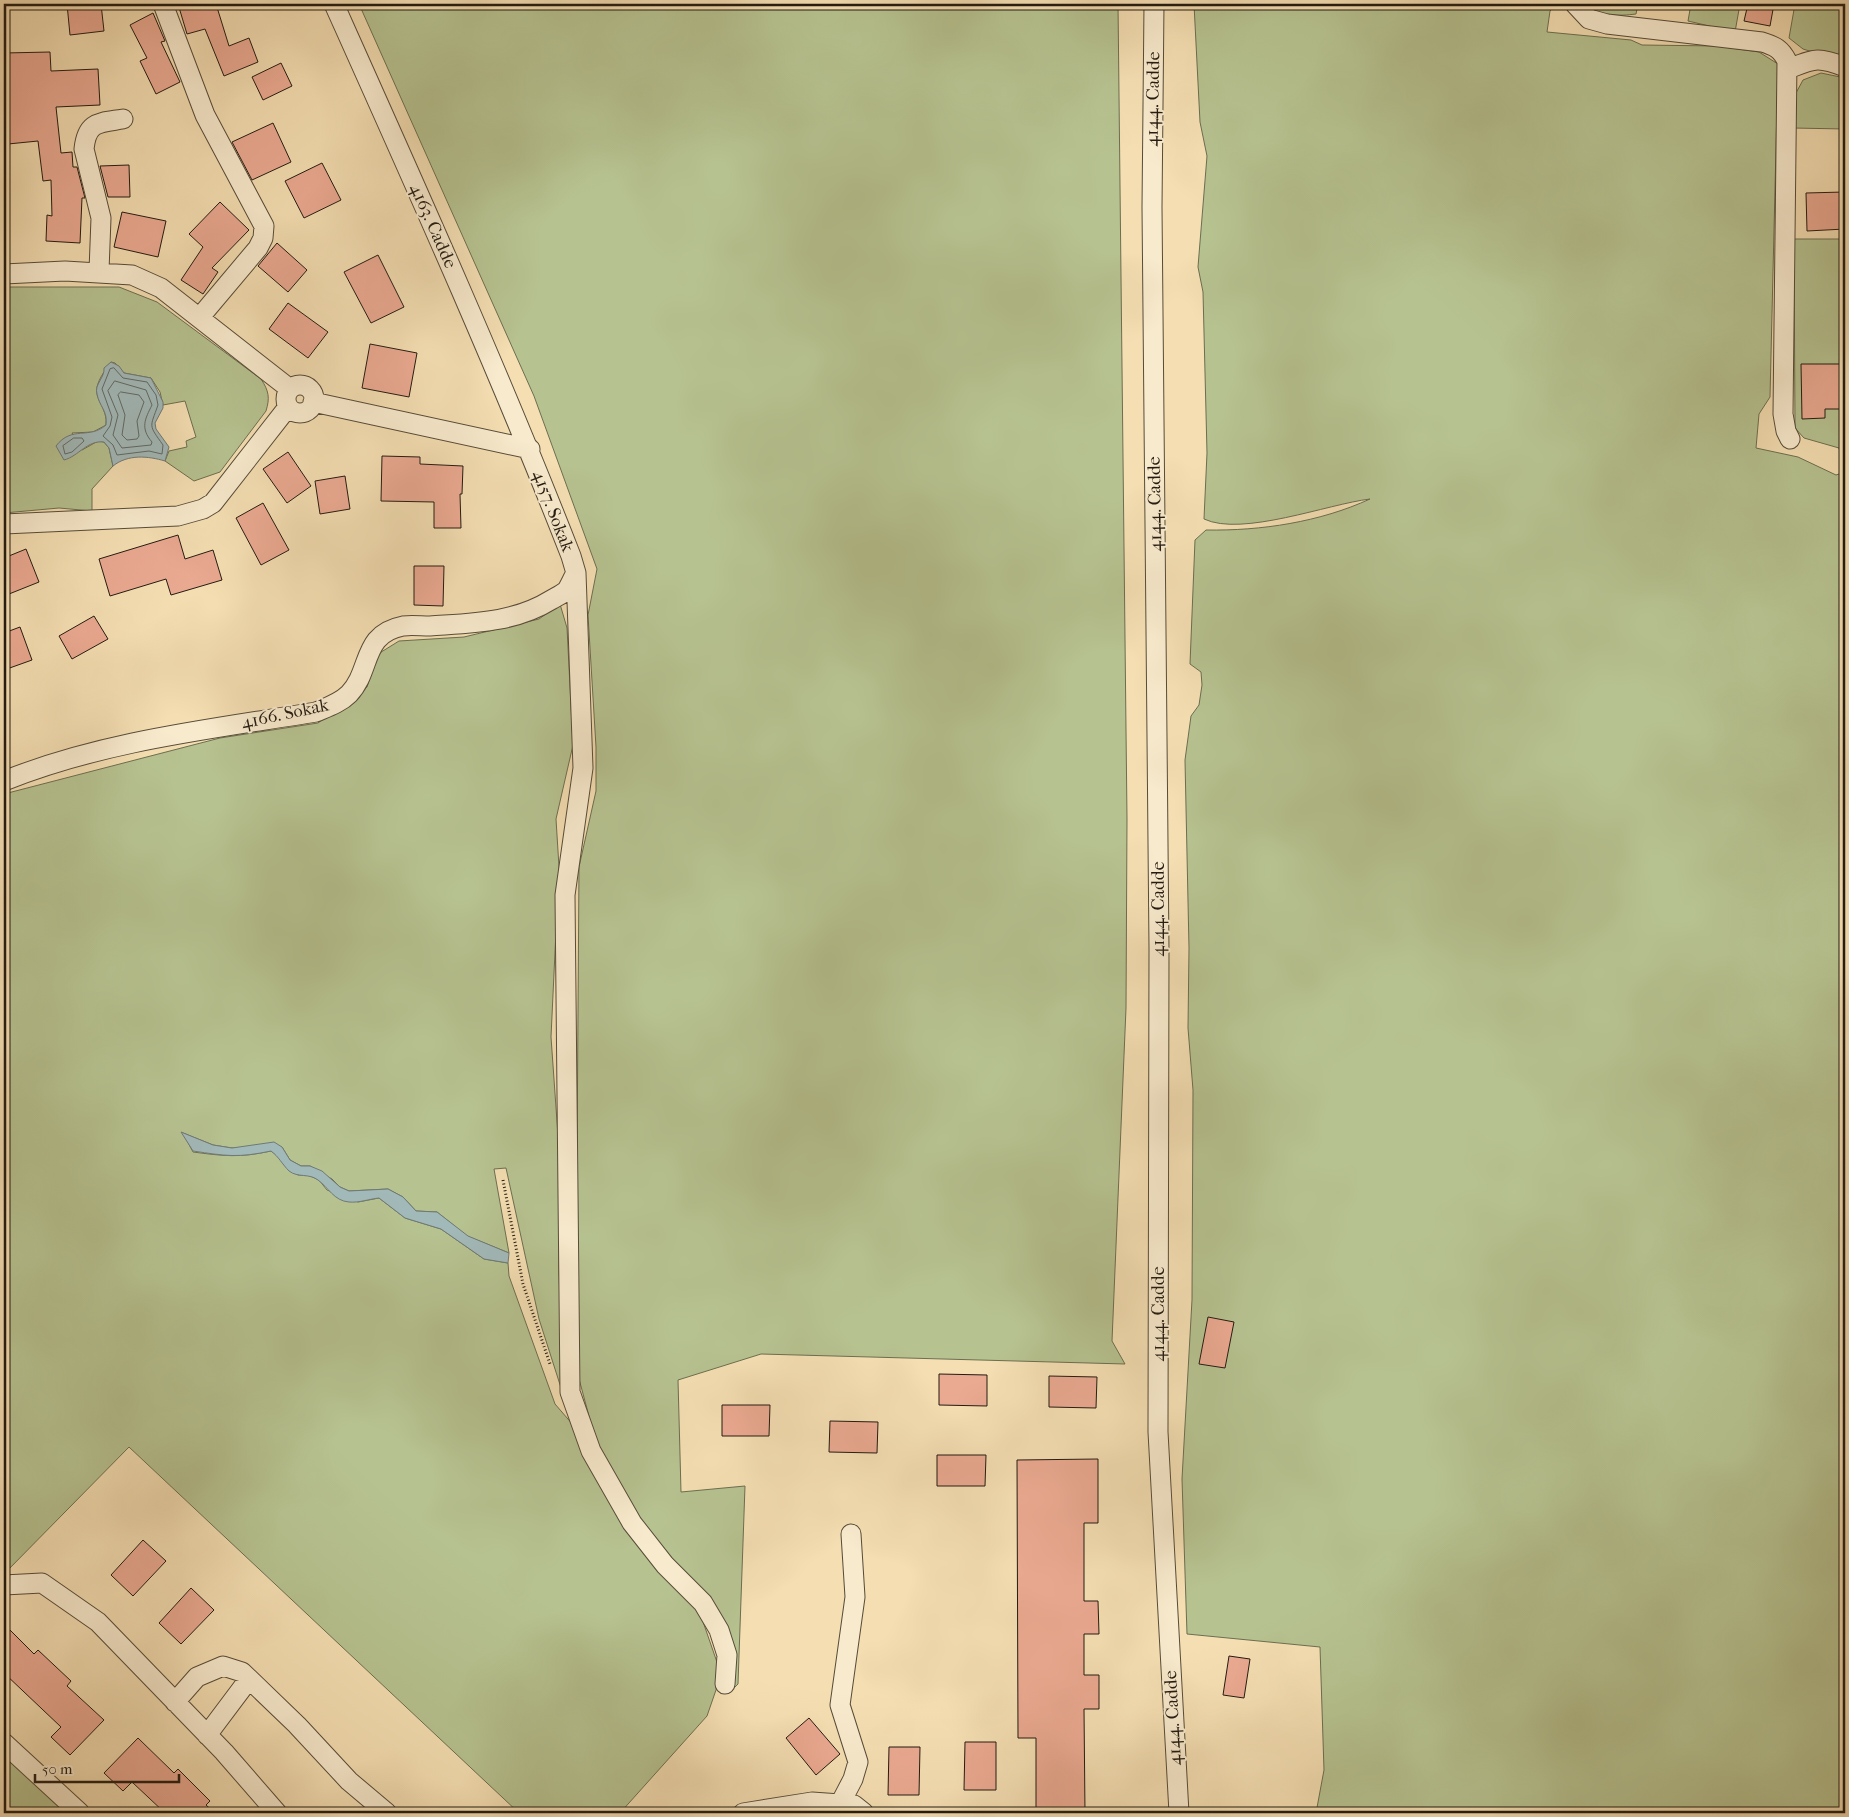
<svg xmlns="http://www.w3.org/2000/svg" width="1849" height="1817" viewBox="0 0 1849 1817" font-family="'IM FELL French Canon',serif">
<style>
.green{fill:#b6c290;stroke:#6c6e50}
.water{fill:#a2b9b9;stroke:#6f7a76}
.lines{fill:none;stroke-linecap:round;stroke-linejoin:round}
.shore{stroke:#626a65;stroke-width:1}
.building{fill:#eaa991;stroke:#231b11}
.street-casing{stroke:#574c39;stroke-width:21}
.path{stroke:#231b11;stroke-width:3;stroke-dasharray:1 2.5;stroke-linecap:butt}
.street{stroke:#f8eacd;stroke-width:19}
.labels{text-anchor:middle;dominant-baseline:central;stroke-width:4;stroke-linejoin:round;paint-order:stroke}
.street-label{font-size:18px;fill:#231b11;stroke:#f8eacd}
</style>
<rect width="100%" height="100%" fill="#f4deb2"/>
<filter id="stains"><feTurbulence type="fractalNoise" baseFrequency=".004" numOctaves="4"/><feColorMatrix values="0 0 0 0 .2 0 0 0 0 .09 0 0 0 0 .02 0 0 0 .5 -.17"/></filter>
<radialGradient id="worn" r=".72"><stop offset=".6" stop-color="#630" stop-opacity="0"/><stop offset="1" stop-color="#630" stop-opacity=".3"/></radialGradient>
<path class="green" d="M359,4H1118L1127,819L1126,1008L1112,1341L1125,1364L761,1354L678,1380L681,1492L745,1486L738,1684L729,1693L734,1657L666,1557L632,1512L598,1450L578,1375L576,1305L579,867L596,791V747L588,615L597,569L534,396Z
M1194,4H1556L1550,11L1547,32L1631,40L1642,45L1717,46L1759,52L1778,64L1770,397L1759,414L1756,448L1798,457L1836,475L1845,472L1839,448L1804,438L1795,428L1794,239H1845V1813H1316L1324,1770L1320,1647L1187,1634L1182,1479L1192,1300L1193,1090L1188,1028L1189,948L1185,760L1191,716L1199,705L1202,685L1201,672L1190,664L1195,540L1206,530C1261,531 1320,522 1370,499C1328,504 1242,537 1204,519L1207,453L1203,292L1198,267L1207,156L1200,122Z
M1585,4H1638L1636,14C1620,16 1598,17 1585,4Z
M1691,4H1740L1735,32L1688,21Z
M1795,4H1845V62L1803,49L1789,38Z
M1821,73L1845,78V129L1793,128L1796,93L1803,80Z
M4,287H119L157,302L261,379C269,391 270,398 266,411L220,472L194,481L165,461L169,451L187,447L186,441L196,437L185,401L163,405L160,392L151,378L124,373L115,363L111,362C106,369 99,378 97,387C94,399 108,409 106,425L93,432L72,433L82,450L98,441L104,442L109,448L113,466L92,489V511L59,508L4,513Z
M560,604L567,628L573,745L556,819L559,867L551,1037L559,1150V1271L563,1394L539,1319L506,1168L494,1169L509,1253L467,1236L437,1212L416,1211L403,1197L388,1189L349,1191L340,1187L332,1179L310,1166H301L290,1160L282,1147L232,1148L213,1145L183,1133L193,1152C224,1156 239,1158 271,1151L279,1157L284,1165L298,1175H308L319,1180L327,1190L358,1202L379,1198L405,1218L441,1229L484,1259L508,1263L509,1276L555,1404L574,1426L612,1507L679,1593L700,1613L719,1668L717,1687L707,1716L620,1813H519L129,1447L4,1574V794L220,738L318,723L367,687L378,654L399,641L464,637L539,619Z
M4,1751L71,1813H4Z"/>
<path class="water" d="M111,362L119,366L124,373L151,378L163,402V408L155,423L156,429L169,447L165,461C148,456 128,454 113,466L109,448L104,442C87,440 79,456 64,460L56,446C72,425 89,440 106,425C108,411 99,406 97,394C94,384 105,378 104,368Z
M181,1132L213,1145L232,1148L274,1142L282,1147L290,1160L301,1166H310L322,1171L340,1187L349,1191L388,1189L403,1197L416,1211L437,1212L468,1236L509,1253L508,1263L484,1259L441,1229L405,1218L379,1198C369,1199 359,1203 349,1202C334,1201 328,1187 318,1180C309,1173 298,1178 289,1171C282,1164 279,1157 271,1151C238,1158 226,1156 193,1151Z"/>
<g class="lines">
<path class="shore" d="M114,368L123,378L147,382L156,395L158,405C150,428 148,424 163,445L162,454L149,451L117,455L113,445L103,436L110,426L112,417L102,389L110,369Z
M115,381L146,390L152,405C145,419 140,428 152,442L151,445L122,448L113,435L118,415L108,391Z
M121,392L139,395L144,402L137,421L139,436L137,439L127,440L122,435L125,415L118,395Z
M74,438H82L84,441L72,452L65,454L63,446Z"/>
</g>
<path class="building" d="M67,4H101L104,31L70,35Z
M178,4H216L229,46L249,38L258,62L224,76L205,29L187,34Z
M1748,4H1774L1770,26L1744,21Z
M153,13L165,41L161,42L180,82L156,94L140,61L147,58L130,25Z
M50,52L51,71L98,69L100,105L56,107L61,153L72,152L73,167H77L85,198H82L80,243L46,241L47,215L52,216L51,180L43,181L38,141L8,144L4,97V53Z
M281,63L292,86L263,100L252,77Z
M273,123L291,162L252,180L232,142Z
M322,163L341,200L304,218L285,181Z
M129,165L130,197H108L100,166Z
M1844,192L1845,229L1807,231L1806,193Z
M220,202L249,230L212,268L218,272L203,294L181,280L203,247L189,234Z
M122,212L166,221L158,257L114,247Z
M277,243L307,270L288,292L258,266Z
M378,255L404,307L371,323L344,272Z
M288,303L328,332L308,358L269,329Z
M370,344L417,353L409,397L362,388Z
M1801,364H1845V409H1825V418L1802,419Z
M288,452L311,486L287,503L263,469Z
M382,456L420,457V464L463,466L462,494H460L461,528H434V502L381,501Z
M345,476L350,509L320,514L315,481Z
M263,503L289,550L261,565L236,518Z
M178,535L185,559L213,550L222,580L171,595L166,579L110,596L99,559Z
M26,549L39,582L4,596V558Z
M414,566H444L443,606L414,605Z
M94,616L108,639L72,659L59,636Z
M20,627L32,660L4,670V633Z
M1208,1317L1234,1322L1225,1368L1199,1364Z
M939,1374L987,1375V1406L939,1405Z
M1049,1376L1097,1377L1096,1408L1049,1407Z
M722,1405H770L769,1436H722Z
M830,1421L878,1422L877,1453L829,1452Z
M937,1455H986L985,1486H937Z
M1098,1459V1523H1084V1601H1098L1099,1634H1084V1675H1099V1709H1084L1085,1813H1036V1738H1018L1017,1460Z
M143,1540L166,1561L133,1596L111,1575Z
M191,1588L214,1610L181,1644L159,1623Z
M4,1624L34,1654L38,1650L71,1681L67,1686L104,1720L70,1755L51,1737L61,1727L4,1673Z
M1229,1656L1250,1659L1244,1698L1223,1695Z
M809,1718L840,1754L816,1775L786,1738Z
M138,1738L174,1773L178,1769L210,1801L206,1805L215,1813H165L132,1782L123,1791L104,1773Z
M965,1742H996V1790H964Z
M889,1747H920L919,1795H888Z"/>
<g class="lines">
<defs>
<path id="street" d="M163,4L205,115L264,226L263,238L258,248L200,317
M334,4C416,187 498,369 571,556L576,573L583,768L565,895L570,1392L591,1451L632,1523L665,1565L703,1603L719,1630L727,1655L725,1684
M1154,4L1152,207L1159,949L1158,1432L1179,1813
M1575,4L1589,19L1607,24L1762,42C1775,46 1781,49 1787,61L1783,414L1786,431L1790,439
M1788,69C1814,59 1817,56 1845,67
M99,271L101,218L84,149C87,121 99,123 123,119
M4,274L65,271L132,275L161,288L290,389
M286 399a14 14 0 1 1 28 0a14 14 0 1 1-28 0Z
M313,402L530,449
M4,524L178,516L203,509L213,503L288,407
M4,781C103,741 212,729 316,712C328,707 340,703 349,694C372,670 361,634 403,626C411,625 421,626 430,626C471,623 514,623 551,600C556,597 563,594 567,590C570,585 573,578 576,573
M4,1585L42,1583L98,1622L224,1752L277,1813
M175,1702L197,1677L223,1666L242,1672L297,1725L349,1781L387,1813
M207,1735L249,1679
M4,1743L80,1813
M840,1804L853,1779L858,1762L840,1705L855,1597L851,1534
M743,1813L812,1802L854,1805L864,1813"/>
</defs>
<use href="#street" class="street-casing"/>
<path class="path" d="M503,1180L523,1284L550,1364"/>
<use href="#street" class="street"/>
</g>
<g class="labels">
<g class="street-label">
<text transform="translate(1153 99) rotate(-89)">4144. Cadde</text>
<text transform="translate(433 226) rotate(66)">4163. Cadde</text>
<text transform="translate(1155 504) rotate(-91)">4144. Cadde</text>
<text transform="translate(553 511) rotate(69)">4157. Sokak</text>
<text transform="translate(285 714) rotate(-12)">4166. Sokak</text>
<text transform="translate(1158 909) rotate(-90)">4144. Cadde</text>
<text transform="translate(1158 1314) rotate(-90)">4144. Cadde</text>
<text transform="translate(1173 1718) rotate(-93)">4144. Cadde</text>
</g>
</g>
<rect width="1849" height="1817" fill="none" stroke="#f4deb2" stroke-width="20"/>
<rect x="5" y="5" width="1839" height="1807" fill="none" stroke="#231b11" stroke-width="2.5"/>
<rect x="10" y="10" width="1829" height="1797" fill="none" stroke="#231b11"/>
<path d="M35 1774v8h144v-8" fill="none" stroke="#231b11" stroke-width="2.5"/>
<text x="42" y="1774" font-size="15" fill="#231b11" stroke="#f8eacd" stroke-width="4" paint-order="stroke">50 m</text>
<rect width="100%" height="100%" filter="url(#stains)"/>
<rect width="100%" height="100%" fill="url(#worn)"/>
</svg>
